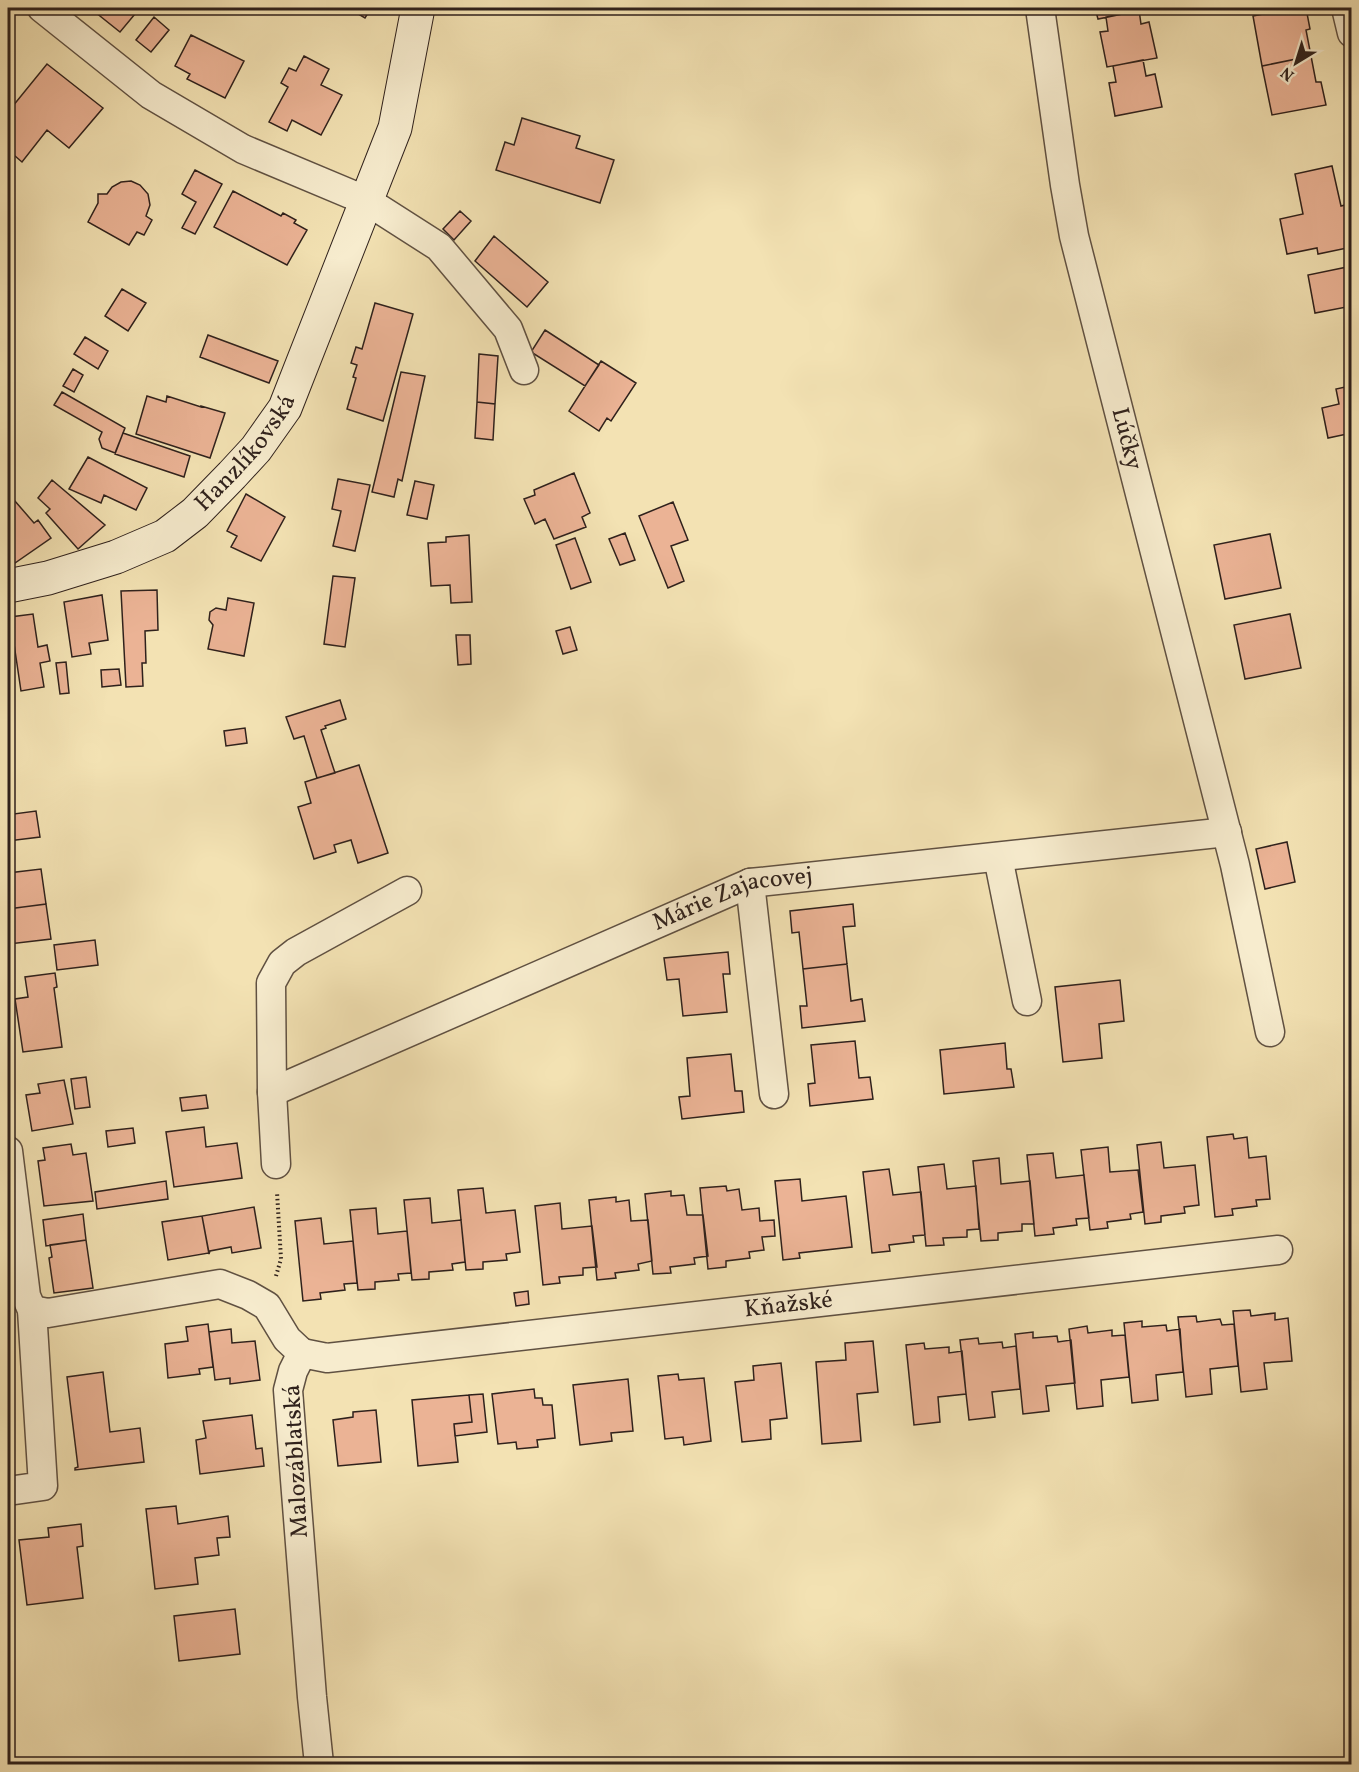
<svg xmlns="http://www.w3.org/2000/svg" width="1359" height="1772" viewBox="0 0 1359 1772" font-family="Vollkorn,serif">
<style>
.building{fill:#ebb395;stroke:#2f211c;stroke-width:1.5}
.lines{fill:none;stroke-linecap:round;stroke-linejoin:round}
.street-casing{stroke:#605142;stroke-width:31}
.secondary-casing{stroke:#2f211c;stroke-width:35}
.path{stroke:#2f211c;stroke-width:4;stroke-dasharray:1.5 3;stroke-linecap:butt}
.street{stroke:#f7ecce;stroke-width:28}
.secondary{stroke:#f7ecce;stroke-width:33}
.labels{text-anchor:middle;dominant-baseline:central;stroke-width:5;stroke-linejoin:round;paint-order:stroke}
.street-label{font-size:24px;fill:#2f211c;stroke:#f7ecce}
</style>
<rect width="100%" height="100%" fill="#f3e2b3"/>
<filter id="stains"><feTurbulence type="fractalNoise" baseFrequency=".00333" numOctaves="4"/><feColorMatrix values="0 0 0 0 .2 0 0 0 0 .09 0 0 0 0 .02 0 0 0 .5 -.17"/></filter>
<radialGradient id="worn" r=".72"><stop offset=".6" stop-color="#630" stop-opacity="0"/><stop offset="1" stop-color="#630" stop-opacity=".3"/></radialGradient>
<path class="building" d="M90,8H140L120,32Z
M348,8H371L365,18Z
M1095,8H1147V9L1098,19Z
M1294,8H1306L1310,29L1306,30L1311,56L1262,66L1253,16Z
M1139,10L1141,24L1149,22L1157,58L1107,67L1100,32L1108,31L1106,17Z
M154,17L169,30L151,52L136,40Z
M191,35L244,61L225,98L187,79L190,74L175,66Z
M304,56L329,69L321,85L342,95L321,135L292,120L287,131L269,122L288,87L281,83L289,68L296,71Z
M1311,56L1316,82H1321L1326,105L1272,115L1262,66Z
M1143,60L1146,76L1155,74L1162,107L1115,116L1109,83L1116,82L1113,66Z
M47,64L103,108L69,148L47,130L22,162L8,150V112Z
M522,118L580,136L576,148L614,160L600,203L496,170L505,142L514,145Z
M1332,166L1341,206L1345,205L1352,247L1318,254L1317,248L1287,254L1280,219L1303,214L1295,174Z
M195,170L222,184L195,234L182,228L196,202L182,194Z
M131,181L140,185L148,194L150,205L146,216L152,220L144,235L137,232L129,245L88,222L98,203V194H107L112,187L121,182Z
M233,191L281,216L283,213L296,220L294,223L307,230L287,265L214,227Z
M460,211L471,221L454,240L443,229Z
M494,236L548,282L527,307L475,261Z
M1352,266V306L1315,313L1308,275Z
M122,289L146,303L128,331L105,316Z
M375,303L413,314L383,421L347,409L356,378L353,377L357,365L351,363L356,347L362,349Z
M545,330L599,365L585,386L531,352Z
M208,335L278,361L269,383L200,357Z
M85,337L108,351L98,369L74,354Z
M479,354L498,356L495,404L477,402Z
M601,361L636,383L611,421L607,418L599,431L569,411Z
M1352,367V433L1328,438L1322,408L1339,404L1336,389L1350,386L1347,368Z
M73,369L83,375L74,392L63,386Z
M401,372L425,376L402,481L398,479L394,497L372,492Z
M62,392L125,428L115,453L102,448L99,439L102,432L54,405Z
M147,396L166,402L167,396L201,407V406L225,413L210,458L136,434Z
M477,402L495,404L493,440L475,438Z
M123,433L190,456L184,477L115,454Z
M88,457L147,488L136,510L104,495L101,503L69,489Z
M574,473L590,513L582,517L586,527L554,539L545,519L535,524L524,499L535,495L534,490Z
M338,479L370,485L355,551L333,546L341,511L332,509Z
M52,480L105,525L78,549L46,513L50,509L38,498Z
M415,481L434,485L427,519L407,515Z
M8,493L34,523L38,520L51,538L15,563L8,553Z
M246,494L285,517L261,561L231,547L237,536L227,531Z
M673,502L688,540L671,546L684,581L668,588L639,516Z
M625,533L635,560L620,565L609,539Z
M1270,534L1281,588L1225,599L1214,545Z
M469,535L472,602L451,603L450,585L431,586L428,543L446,542V537Z
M575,538L591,582L571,589L556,545Z
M1349,553L1350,559H1352V576L1347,554Z
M333,576L355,578L345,647L324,644Z
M157,590L158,630L145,631L146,663H142L143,686L126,687L121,591Z
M102,595L108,640L89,643L91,654L72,657L64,602Z
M228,598L254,603L244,656L208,649L213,625L209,620L210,612L216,608L226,610Z
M33,614L38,647L47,645L50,661L40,663L44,687L21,691L10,617Z
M1290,614L1301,668L1245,679L1234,625Z
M570,627L577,650L563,654L556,631Z
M456,635H470L471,664L458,665Z
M66,662L69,693L60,694L56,663Z
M119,669L121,685L102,687L101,670Z
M340,700L346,719L325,726L326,728L321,730L335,773L317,778L304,736L294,739L286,717Z
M245,728L247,743L226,746L224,731Z
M359,765L388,853L358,863L351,840L334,845L336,852L314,859L298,807L311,803L305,782Z
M12,804L14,814L36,811L40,837L8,841V805Z
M1287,842L1295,882L1265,889L1256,849Z
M41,869L46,904L8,909V873Z
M46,904L51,939L9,944L8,909Z
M853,904L855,926L843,927L847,964L803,969L799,932L792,933L790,911Z
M95,940L98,965L57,970L54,945Z
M728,952L730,974H723L727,1012L683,1016L679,979L667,980L664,958Z
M847,964L851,1001L862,999L865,1021L802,1028L800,1006H807L803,969Z
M55,973L57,987L54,988L62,1047L23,1052L15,999L28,997L25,977Z
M1120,980L1124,1021L1099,1024L1102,1058L1063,1062L1055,987Z
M855,1041L859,1078L870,1077L873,1099L810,1106L808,1084L815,1083L811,1045Z
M1005,1043L1007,1069H1011L1014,1087L944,1094L940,1050Z
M731,1054L735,1091H742L744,1112L682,1119L679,1097L690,1096L687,1058Z
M86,1077L90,1107L75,1109L71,1079Z
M64,1080L73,1124L32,1131L26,1095L40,1093L38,1084Z
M206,1095L208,1108L182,1111L180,1098Z
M204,1127L206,1147L237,1143L242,1178L174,1187L166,1132Z
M133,1128L135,1143L108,1147L106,1131Z
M1233,1134L1234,1139L1247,1137L1249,1158L1266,1156L1270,1199L1256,1200L1257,1206L1232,1209L1233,1215L1215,1217L1207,1137Z
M1161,1142L1164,1168L1195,1165L1199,1205L1184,1207L1185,1213L1161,1216V1222L1145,1224L1137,1145Z
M71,1144L73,1155L86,1153L93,1201L44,1206L38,1161L45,1160L43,1148Z
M1108,1147L1110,1172L1138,1170L1143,1212L1130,1214L1131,1219L1107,1222L1108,1228L1090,1230L1081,1150Z
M1053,1153L1056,1178L1084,1175L1089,1218L1076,1219L1077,1225L1053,1228L1054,1234L1035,1236L1027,1155Z
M999,1158L1001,1184L1030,1181L1034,1224H1022V1231L998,1233V1240L981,1241L973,1161Z
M944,1164L947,1189L976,1186L979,1229L967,1230V1237L943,1238L944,1245L926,1246L918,1167Z
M889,1169L893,1195L921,1192L925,1235L913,1236L914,1242L889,1245L890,1251L872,1253L863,1172Z
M800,1179L802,1201L846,1196L852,1247L799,1253L800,1258L783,1260L775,1181Z
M166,1181L168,1199L97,1209L95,1192Z
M726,1186L727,1191L739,1189L742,1210L759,1208L760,1221L774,1220L775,1236L762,1237L764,1250L749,1252L750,1258L726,1261V1267L708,1269L700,1188Z
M483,1188L486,1213L515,1210L520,1252L506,1254L507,1260L483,1262V1269L466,1270L458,1190Z
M671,1191V1196L684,1195L687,1215H703L708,1256L694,1258L695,1264L670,1267L671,1273L653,1274L645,1194Z
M616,1197V1202L629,1200L631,1221L648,1220L652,1261L638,1264L639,1270L615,1273L616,1278L597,1280L589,1200Z
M430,1198L432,1223L461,1220L465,1262L452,1264L453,1270L429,1272V1279L412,1280L404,1200Z
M560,1203L562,1229L592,1226L597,1267L583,1268V1275L559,1277L560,1283L543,1285L535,1206Z
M254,1207L261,1248L232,1253L231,1247L210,1251L209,1254L202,1216Z
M376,1208L378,1234L407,1231L411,1273L398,1274L399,1280L375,1282V1289L358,1290L350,1210Z
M83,1214L86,1240L46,1246L43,1220Z
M202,1216L209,1253L168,1260L162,1222Z
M321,1218L324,1244L353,1241L357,1283L344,1284L345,1290L320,1293L321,1299L303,1301L295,1221Z
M86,1240L93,1288L54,1293L49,1258L52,1257L50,1245Z
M528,1291L529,1304L516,1306L514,1293Z
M1250,1310L1251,1316L1275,1313V1320L1288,1318L1292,1361L1264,1363L1267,1389L1241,1392L1233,1311Z
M1196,1316L1197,1322L1220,1319L1222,1325L1234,1324L1238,1366L1210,1369L1212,1394L1186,1397L1178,1317Z
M1142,1321V1327L1166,1325L1167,1331L1180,1329L1183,1372L1156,1375L1158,1400L1132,1403L1124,1323Z
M208,1324L213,1367L199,1369L200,1374L168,1378L165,1344L188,1341L186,1327Z
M1087,1326L1088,1333L1112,1330V1336L1125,1335L1129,1377L1101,1380L1103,1406L1077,1409L1069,1329Z
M231,1329L232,1343L255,1341L260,1380L230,1384V1378L215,1380L209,1332Z
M1033,1332V1338L1057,1336L1058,1342L1071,1340L1075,1383L1046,1386L1049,1411L1023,1414L1015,1334Z
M978,1338L979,1344L1002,1342L1003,1348L1016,1346L1020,1389L992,1392L995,1417L969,1420L960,1340Z
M873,1341L878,1392L857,1394L861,1441L822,1444L816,1362L846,1360L845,1343Z
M924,1343L925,1349L949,1347V1353L962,1351L966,1394L938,1397L940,1422L914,1425L906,1345Z
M781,1363L787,1418L770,1420L771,1439L742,1442L735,1382L754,1380L753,1366Z
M103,1372L110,1432L140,1428L144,1462L75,1470V1468L78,1467L67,1377Z
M678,1374L679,1380L704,1378L711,1441L684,1445L683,1437L665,1439L658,1376Z
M628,1379L633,1431L611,1433L612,1441L580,1445L573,1385Z
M534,1389L535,1398H542L543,1405H552L555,1438L537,1440L538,1447L517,1449L516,1442L498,1444L492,1394Z
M483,1394L487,1432L455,1436L454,1424L472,1422L469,1395Z
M469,1395L472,1422L454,1424L458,1462L418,1466L412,1400Z
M376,1410L381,1462L338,1466L333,1420L353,1417V1412Z
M252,1415L256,1449L262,1448L264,1466L200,1474L196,1440L206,1438L203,1421Z
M176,1506L178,1524L228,1516L230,1537L217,1538L219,1555L195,1558L198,1584L155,1589L146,1509Z
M81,1524L83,1546L77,1547L83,1598L27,1605L19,1540L49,1537L48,1528Z
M235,1609L240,1654L179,1661L174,1616Z"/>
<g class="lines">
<defs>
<g id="street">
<path d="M42,8L151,95L243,149L367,201L439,247L508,329L524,370"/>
<path id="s1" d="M1040,8L1065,185L1074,236L1235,865L1270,1032"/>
<path d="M1346,8L1352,33"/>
<path d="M998,857L1027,1001"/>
<path d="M750,883L774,1094"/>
<path id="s2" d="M272,1092L750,883L1227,832"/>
<path d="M8,1151L26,1296L32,1310L43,1486L8,1491"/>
<path d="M276,1164L272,1092L271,983L282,963L296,952L407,891"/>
<path d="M32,1310L48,1313L220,1284L248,1295L267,1306L287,1339L302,1353"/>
<path id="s3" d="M302,1353L327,1358L1278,1250"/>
<path d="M302,1353L293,1371L288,1390L312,1697L319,1764"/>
</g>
<g id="secondary">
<path id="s4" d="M8,586L48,578L116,557L165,536L195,513L232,475L256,449L285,408L395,128L418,8"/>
</g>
</defs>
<use href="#street" class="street-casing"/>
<use href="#secondary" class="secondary-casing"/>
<path class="path" d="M276,1276L281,1259L277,1192"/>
<use href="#street" class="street"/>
<use href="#secondary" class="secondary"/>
</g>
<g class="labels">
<g class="street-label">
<text stroke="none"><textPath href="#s1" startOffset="440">Lúčky</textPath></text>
<text stroke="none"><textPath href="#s4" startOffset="282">Hanzlíkovská</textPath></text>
<text stroke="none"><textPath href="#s2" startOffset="501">Márie Zajacovej</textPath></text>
<text stroke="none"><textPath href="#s3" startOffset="490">Kňažské</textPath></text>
<text transform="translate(297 1461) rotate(-93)">Malozáblatská</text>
</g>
</g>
<rect width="1359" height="1772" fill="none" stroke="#f3e2b3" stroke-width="30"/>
<rect x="9" y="9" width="1341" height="1754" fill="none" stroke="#2f211c" stroke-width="3"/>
<rect x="15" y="15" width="1329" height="1742" fill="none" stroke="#2f211c" stroke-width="1.5"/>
<g transform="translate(1296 63) rotate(218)" stroke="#f7ecce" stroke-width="4.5" paint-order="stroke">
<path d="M0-4.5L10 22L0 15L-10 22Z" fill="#2f211c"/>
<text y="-9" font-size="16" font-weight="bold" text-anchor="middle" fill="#2f211c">N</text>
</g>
<rect width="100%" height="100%" filter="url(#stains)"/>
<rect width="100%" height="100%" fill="url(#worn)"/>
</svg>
